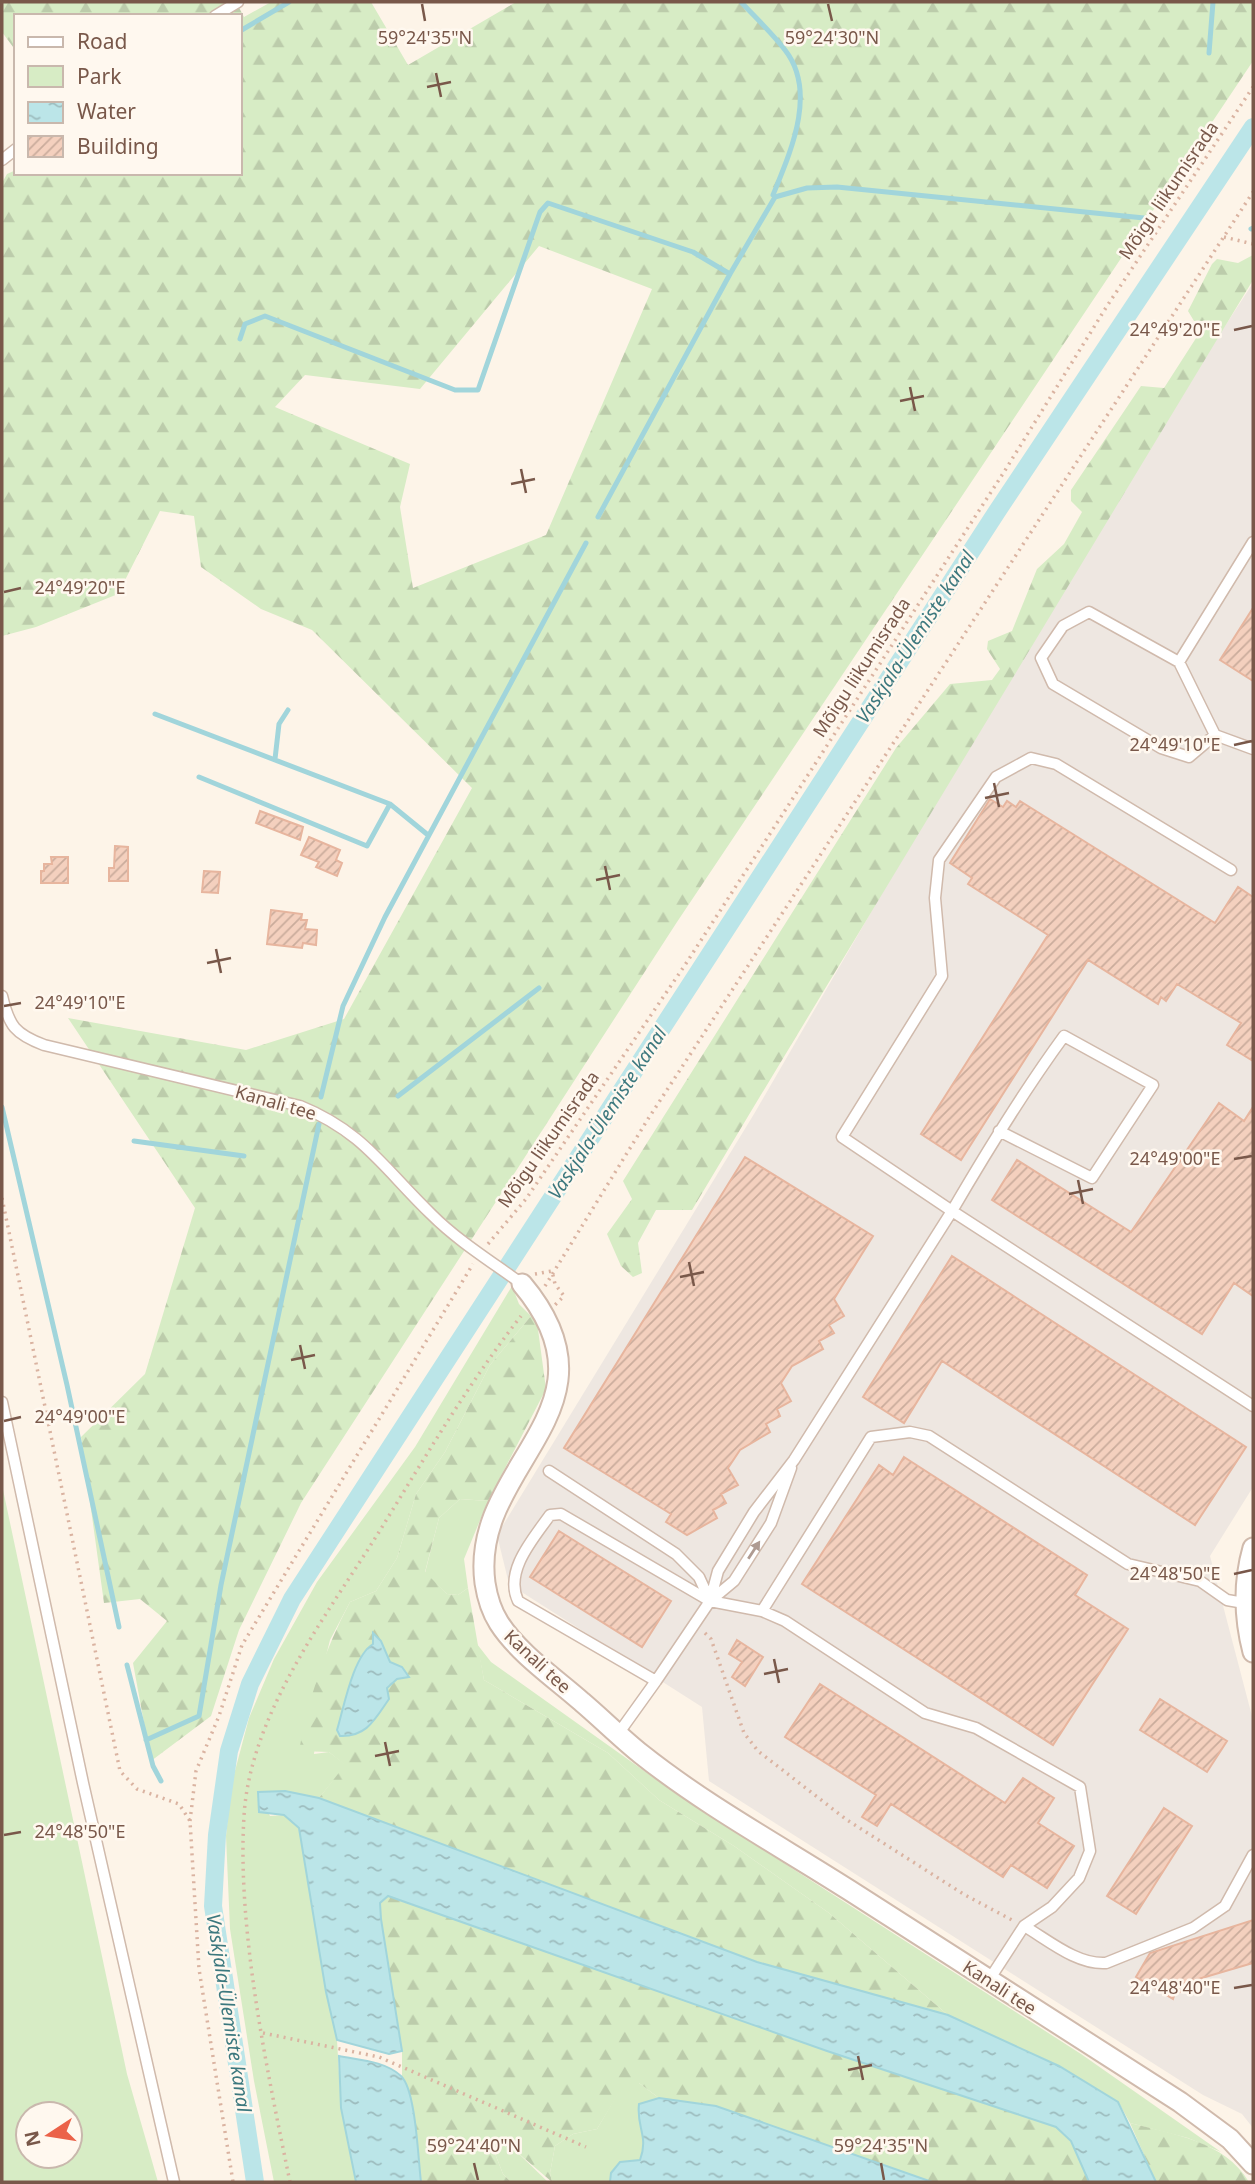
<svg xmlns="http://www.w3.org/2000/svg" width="1255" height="2184" viewBox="0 0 1255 2184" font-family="'Noto Sans',sans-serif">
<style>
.industrial{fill:#eee7e1}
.green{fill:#d7ecc5;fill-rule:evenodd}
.forest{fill:url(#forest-firs);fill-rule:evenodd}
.water{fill:url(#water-ripples);stroke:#a1d5db;stroke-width:2}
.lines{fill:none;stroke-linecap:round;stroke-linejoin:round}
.stream{stroke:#a1d5db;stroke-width:5}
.canal{stroke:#bbe5e8;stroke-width:18}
.building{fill:url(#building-hatch);stroke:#e7b59e;stroke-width:2}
.lane-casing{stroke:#d0baac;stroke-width:13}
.street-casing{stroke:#d0baac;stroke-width:23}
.path{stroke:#dab3a1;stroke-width:3.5;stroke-dasharray:2 5;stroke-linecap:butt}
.lane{stroke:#fff;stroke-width:10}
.street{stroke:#fff;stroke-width:19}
.oneway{fill:#af9b92}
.ticks{fill:none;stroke:#79584a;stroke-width:2.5}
.labels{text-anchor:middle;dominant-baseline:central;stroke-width:5;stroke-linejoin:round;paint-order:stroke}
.street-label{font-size:18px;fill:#79584a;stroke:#fff8ef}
.water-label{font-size:19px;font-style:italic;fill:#3c787e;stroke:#fff8ef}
.ticks-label{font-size:18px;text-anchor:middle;fill:#79584a;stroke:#fff8ef;stroke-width:5;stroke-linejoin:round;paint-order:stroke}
</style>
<defs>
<pattern id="forest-firs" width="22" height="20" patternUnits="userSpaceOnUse" patternTransform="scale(1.75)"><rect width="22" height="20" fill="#d7ecc5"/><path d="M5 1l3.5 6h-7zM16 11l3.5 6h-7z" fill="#bcccab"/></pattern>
<pattern id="water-ripples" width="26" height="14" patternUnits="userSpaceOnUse" patternTransform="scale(1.75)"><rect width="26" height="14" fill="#bbe5e8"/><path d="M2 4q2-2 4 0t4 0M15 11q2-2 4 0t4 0" fill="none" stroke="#9dbcbe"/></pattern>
<pattern id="building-hatch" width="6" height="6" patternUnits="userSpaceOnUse" patternTransform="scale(1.75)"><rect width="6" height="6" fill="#f4d0be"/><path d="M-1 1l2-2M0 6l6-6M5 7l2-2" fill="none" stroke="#caac9c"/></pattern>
</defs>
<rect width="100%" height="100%" fill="#fdf4e8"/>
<path class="industrial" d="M1253,283V1487L1210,1556L1253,1720V2128L1242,2114L1203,2095L709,1781L702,1707L509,1584L497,1535L754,1114L1098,521Z"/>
<path class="green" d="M512,1286L519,1304L531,1316L490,1365L445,1452L416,1494L397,1558L376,1591L350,1602L330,1640L324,1664L314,1754L329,1752L346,1765L319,1798L285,1791L258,1792L270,1816L284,1815L299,1828L326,1991L337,2040L341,2108L356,2182H274L254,2081L230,1929L226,1836L231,1786L249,1718L274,1659L317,1582L415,1447Z
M2,1485L127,2074L158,2182H2ZM70,2114V2156H28V2114Z
M460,1499L488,1501L464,1559L468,1588L458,1595L447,1594L425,1573L439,1518Z
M477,1644L491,1662L678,1795L1081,2054L1221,2152L1188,2138L1130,2123L1119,2103L1058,2065L948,2015L829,1913L734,1846L659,1800L608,1753L484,1680Z
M624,2083H639L659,2098L639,2104L646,2141L640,2160L611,2173L610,2182H552L550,2173L555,2146L573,2134L597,2129Z
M497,2142L518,2153L548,2182H511L503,2174L494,2151Z"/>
<path class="forest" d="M2,2H236L244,17L271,2H371L408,65L516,2H1253V61L677,922L301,1503L239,1630L211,1716L151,1761L133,1663L167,1621L140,1599L104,1603L81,1437L145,1374L195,1208L68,1018L246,1050L344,1019L472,788L312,630L261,609L201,567L194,516L160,511L118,594L36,627L2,636V183L7,174L16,170V173H240V16H16V51L2,32ZM539,246L652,289L546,535L413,588L400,507L410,464L275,407L305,375L420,389Z
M1253,255V280L750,1113L692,1210H656L638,1243L642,1273L633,1277L621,1266L607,1234L632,1199L623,1181L896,748L950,684L992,680L1000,669L987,649L988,641L1012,631L1037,569L1064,544L1082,512L1071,501V490L1141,386L1164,388L1207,321H1194L1188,311L1212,264L1217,259L1238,263Z
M531,1316L537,1322L546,1389L488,1501L460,1499L439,1518L425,1572L447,1594L458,1595L468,1588L484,1680L608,1753L659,1800L734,1846L829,1913L948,2015L757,1962L319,1798L345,1765L329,1752L299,1751C308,1699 325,1649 350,1602L376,1591L397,1558L416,1494L445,1452L490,1365Z
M388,1896L827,2051L1056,2127L1071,2141L1089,2182H932L716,2106L659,2098L639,2083H625L597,2129L573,2134L555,2146L550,2173L552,2182L518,2153L498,2142L494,2151L503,2174L511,2182H421L410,2097L402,2077V2051L381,1919L380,1903Z
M1130,2123C1172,2134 1225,2141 1249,2182H1156Z"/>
<path class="water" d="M373,1633L381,1641L390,1662L402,1667L409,1677L397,1679L387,1688L389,1699C375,1719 367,1737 340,1736L337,1730C344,1707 353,1656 373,1644Z
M285,1791L319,1798L757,1962L948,2015L1059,2066L1118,2102L1156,2182H1089L1071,2141L1056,2127L827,2051L388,1896L380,1903L381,1919L402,2051L389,2054L337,2040L326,1992L299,1828L284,1815L259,1812L258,1792Z
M339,2056C359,2060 385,2061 401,2076C416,2090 418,2159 421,2182H356L341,2108Z
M659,2098L716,2106L932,2182H610L611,2173L620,2162L640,2160C649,2136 636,2127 639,2104Z"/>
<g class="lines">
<path class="stream" d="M741,2C755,17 772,33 785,50C818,92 790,153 773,195
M240,31L289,2
M1209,53L1213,2
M1251,229L1253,228
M240,339L245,324L265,316L455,390H478L540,212L548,203L693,252L730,274L775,197L807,188L837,187L1144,218
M598,517L730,274
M155,714L390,804L428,835
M275,759L279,724L288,710
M199,777L367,846L390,804
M398,1096L539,988
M321,1097L343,1006L385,917L586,543
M2,1107L67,1385L119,1627
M134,1141L244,1156
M127,1665L153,1766L161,1781
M146,1740L199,1716L221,1585L319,1124"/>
<path class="canal" d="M255,2182L213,1906L217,1835L229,1751L250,1684L292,1599L996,513L1253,127"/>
</g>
<path class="building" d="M1253,608V681L1220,660Z
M990,799L1003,807L1007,801L1016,807L1020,801L1215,923L1238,887L1253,897V1061L1227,1045L1241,1023L1177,984L1166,1001L1161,997L1158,1004L1088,960L961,1160L921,1134L1048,935L968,884L972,878L950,863Z
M260,811L303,827L300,840L256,823Z
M309,837L340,850L336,860L342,863L337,876L316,867L319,862L301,855Z
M115,846L128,847V881H109V868H114Z
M51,857H68V883H41V871H44V864H52Z
M204,871L220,872L218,893L202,892Z
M271,910L302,914L301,920H307L305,929L317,930L316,945L303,943L302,948L267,944Z
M1219,1103L1244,1121L1253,1107V1296L1234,1283L1202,1334L992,1200L1017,1160L1131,1232Z
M745,1157L873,1236L834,1299L844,1316L829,1325L834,1333L819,1341L823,1349L792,1366L781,1383L791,1401L777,1409L780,1416L766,1424L770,1432L740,1450L728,1468L738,1485L721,1494L726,1503L713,1510L717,1518L687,1535L666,1522L671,1514L564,1448Z
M952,1256L1246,1447L1195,1525L942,1361L904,1423L863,1397Z
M904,1457L1087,1575L1075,1595L1128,1629L1053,1745L802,1584L879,1465L893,1475Z
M559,1531L671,1601L642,1647L530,1577Z
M737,1640L763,1657L745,1686L732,1677L742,1662L729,1654Z
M820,1684L1005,1803L1023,1778L1054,1798L1038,1823L1074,1846L1047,1888L1011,1865L1003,1877L891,1804L877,1826L862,1817L876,1795L785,1737Z
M1160,1699L1227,1741L1207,1772L1140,1730Z
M1164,1808L1192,1826L1136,1914L1107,1896Z
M1253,1920V1963L1178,1985L1180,1992L1175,1993L1173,1999L1136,1977L1150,1953Z"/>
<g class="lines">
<defs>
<path id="lane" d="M215,16L238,2
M2,160L16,149
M1179,662L1215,735L1253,749
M1215,735L1189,757L1161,748L1053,684L1041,658L1063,626L1089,612L1179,662L1253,542
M2,996C9,1026 15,1034 44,1045L300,1106C364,1132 384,1169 432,1215C458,1241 492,1262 522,1284
M999,1131L1092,1178L1153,1085L1064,1036C1023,1092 987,1151 952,1211L1253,1406
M2,1402L83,1783L174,2182
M549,1471L676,1554L699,1577L710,1601
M710,1601L718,1571L754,1512L794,1460L952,1211L842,1137L942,976L935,898L939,860L996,777L1031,758L1056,764L1231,870
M762,1611L871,1437L910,1432L929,1436L1128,1564L1200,1581L1227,1600L1244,1603
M656,1681L710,1601L734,1581L771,1523L791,1468
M618,1734L656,1681L518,1601C504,1571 533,1539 550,1515L561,1514L710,1601L762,1611L785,1621L925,1713L976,1728L1080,1787L1090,1851L1079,1878L1052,1907L1024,1926L989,1980
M1024,1926C1048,1940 1077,1965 1106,1963L1193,1928L1225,1906L1253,1855"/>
<path id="street" d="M522,1284C628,1410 469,1464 485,1583C487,1596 492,1612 499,1623C519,1654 555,1678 582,1702C602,1719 621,1738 641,1754C705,1805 780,1846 849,1890C959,1961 1070,2031 1180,2102L1230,2139L1253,2164
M1253,1548C1243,1583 1244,1617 1253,1652"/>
</defs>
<use href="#lane" class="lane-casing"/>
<use href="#street" class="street-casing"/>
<path class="path" d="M1224,237L1253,244
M2,1198L120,1771L137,1789L179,1804L190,1821L199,1969L233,2182
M488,1244L526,1199L685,965L1004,472L1107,306L1253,87
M535,1274L552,1271L555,1284L564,1296L555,1305
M545,1286L648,1119L1253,192
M705,1633L711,1639L744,1733L758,1751L847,1820L965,1895L1012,1920
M190,1821L196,1771L219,1716L242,1645L473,1264
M263,2033L379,2057L586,2147
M290,2182C267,2070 237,1930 244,1816C250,1714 327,1615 379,1532C424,1459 468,1384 521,1316"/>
<use href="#lane" class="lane"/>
<use href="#street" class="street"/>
</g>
<defs><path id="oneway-solid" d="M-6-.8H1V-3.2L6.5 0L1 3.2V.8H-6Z" transform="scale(1.75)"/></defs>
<use class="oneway" href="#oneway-solid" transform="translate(754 1550) rotate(-57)"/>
<path class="ticks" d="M422,4L425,21M828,4L832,21M436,73L441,97M427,87L451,82M1234,330L1252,326M910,387L915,411M900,401L924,396M521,469L526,493M511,484L535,479M4,592L21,588M1234,745L1252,741M994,783L999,807M985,798L1009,793M605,866L610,890M596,880L620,875M216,949L221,973M207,963L231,958M4,1006L21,1003M1234,1159L1252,1156M1078,1180L1083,1204M1069,1194L1093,1189M689,1262L694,1286M680,1277L704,1272M300,1345L305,1369M291,1360L315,1355M4,1421L21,1417M1234,1574L1252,1570M774,1659L779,1683M764,1674L788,1669M385,1742L390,1766M375,1756L399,1751M4,1835L21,1832M1234,1988L1252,1985M858,2056L863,2080M848,2070L872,2065M474,2163L478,2180M881,2163L884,2180"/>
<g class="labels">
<g class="street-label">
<text transform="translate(1168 190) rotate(-56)">Mõigu liikumisrada</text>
<text transform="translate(861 667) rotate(-57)">Mõigu liikumisrada</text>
<text transform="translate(276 1102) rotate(16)">Kanali tee</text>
<text transform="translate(548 1139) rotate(-55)">Mõigu liikumisrada</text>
<text transform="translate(538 1661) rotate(43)">Kanali tee</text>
<text transform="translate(1000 1987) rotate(33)">Kanali tee</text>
</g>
<g class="water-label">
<text transform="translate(915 637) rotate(-57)">Vaskjala-Ülemiste kanal</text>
<text transform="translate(607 1113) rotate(-57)">Vaskjala-Ülemiste kanal</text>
<text transform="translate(229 2013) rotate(81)">Vaskjala-Ülemiste kanal</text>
</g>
</g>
<g class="ticks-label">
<text x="425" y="44">59°24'35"N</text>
<text x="832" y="44">59°24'30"N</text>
<text x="1175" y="336">24°49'20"E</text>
<text x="80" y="594">24°49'20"E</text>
<text x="1175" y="751">24°49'10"E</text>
<text x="80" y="1009">24°49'10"E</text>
<text x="1175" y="1165">24°49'00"E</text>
<text x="80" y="1423">24°49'00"E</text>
<text x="1175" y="1580">24°48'50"E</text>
<text x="80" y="1838">24°48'50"E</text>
<text x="1175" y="1994">24°48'40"E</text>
<text x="474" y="2152">59°24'40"N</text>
<text x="881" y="2152">59°24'35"N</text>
</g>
<rect width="1255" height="2184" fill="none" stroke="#79584a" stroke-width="7"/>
<rect x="14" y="14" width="228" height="161" fill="#fff8ef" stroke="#c9b8ad" stroke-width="2"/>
<rect x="28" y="37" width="35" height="10" fill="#ffffff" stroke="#c9b8ad" stroke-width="2"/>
<text x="77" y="49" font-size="21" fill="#79584a">Road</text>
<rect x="28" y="66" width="35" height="21" fill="#d7ecc5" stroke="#c9b8ad" stroke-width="2"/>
<text x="77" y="84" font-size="21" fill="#79584a">Park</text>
<rect x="28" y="102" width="35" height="21" fill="url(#water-ripples)" stroke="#c9b8ad" stroke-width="2"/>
<text x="77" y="119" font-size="21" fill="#79584a">Water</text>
<rect x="28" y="136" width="35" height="21" fill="url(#building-hatch)" stroke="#c9b8ad" stroke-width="2"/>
<text x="77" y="154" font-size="21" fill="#79584a">Building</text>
<g transform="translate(49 2135) rotate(258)"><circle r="33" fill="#fff8ef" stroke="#c9b8ad" stroke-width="2"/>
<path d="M0-5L12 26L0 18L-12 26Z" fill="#eb6249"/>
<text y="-10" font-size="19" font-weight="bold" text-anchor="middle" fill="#79584a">N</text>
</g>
</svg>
